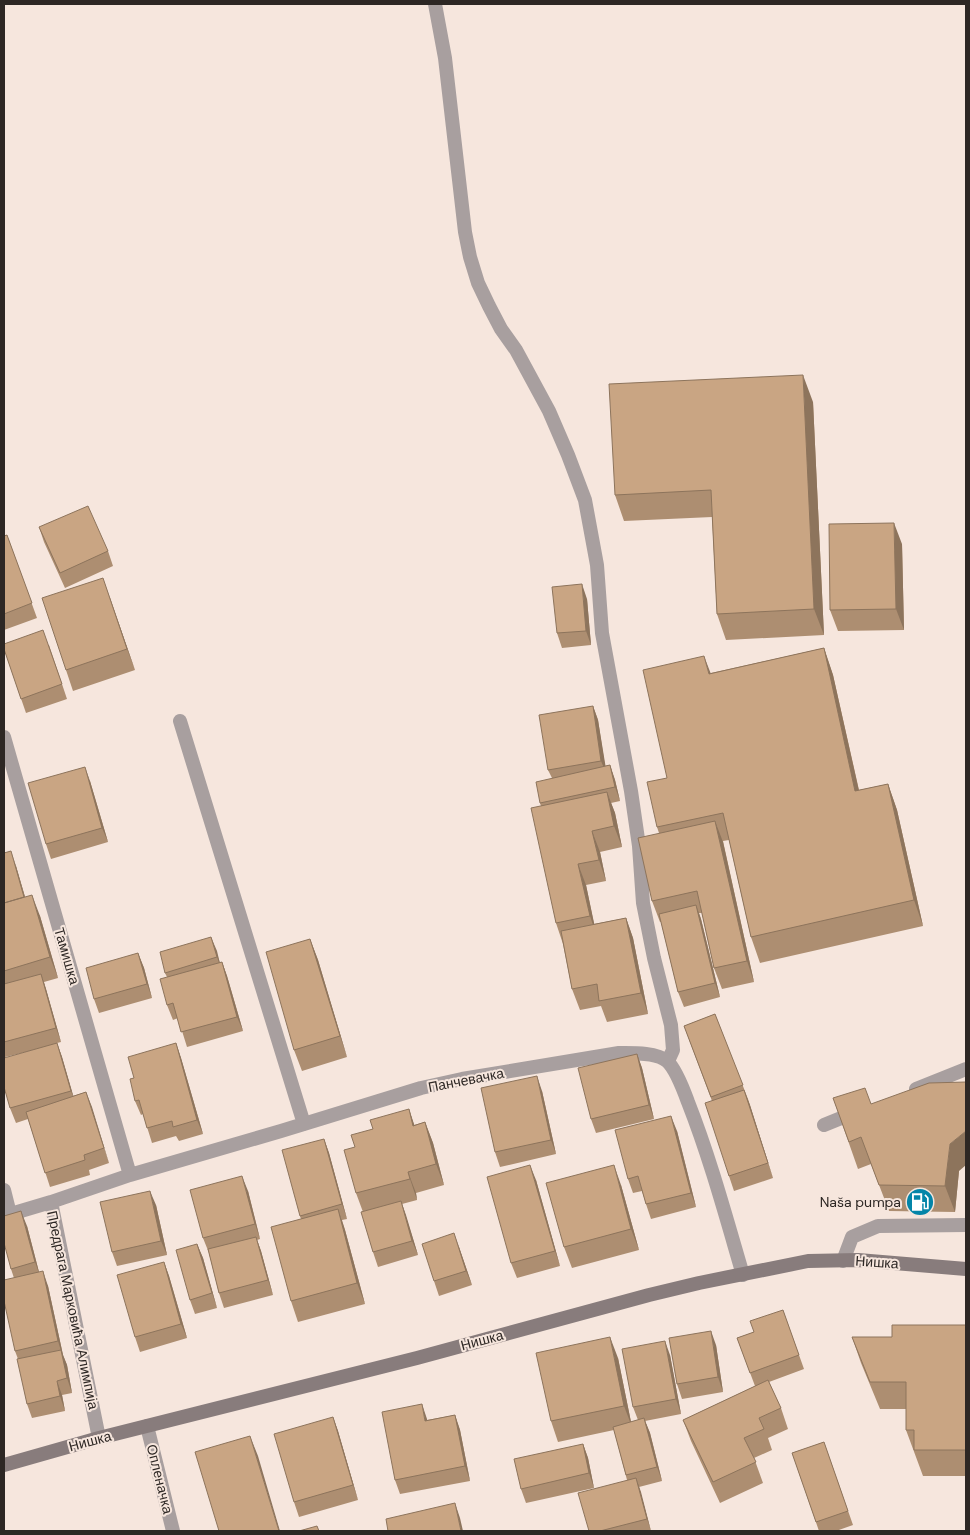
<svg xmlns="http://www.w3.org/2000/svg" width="970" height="1535" viewBox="0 0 970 1535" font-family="'DM Sans',sans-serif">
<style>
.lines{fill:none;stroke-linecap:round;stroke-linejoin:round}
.service{stroke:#a89f9f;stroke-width:14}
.minor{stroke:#a89f9f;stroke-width:14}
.secondary{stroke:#887c7c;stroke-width:14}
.wall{fill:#ad8e71}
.shaded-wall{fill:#8d745c}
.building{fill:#c9a583;stroke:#8d745c}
.labels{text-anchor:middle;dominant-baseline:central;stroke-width:4;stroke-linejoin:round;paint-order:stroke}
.street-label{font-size:14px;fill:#2d2724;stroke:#f6e6dd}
.poi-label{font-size:14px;fill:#2d2724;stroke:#f6e6dd;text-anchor:end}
</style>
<rect width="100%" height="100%" fill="#f6e6dd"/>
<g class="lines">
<path class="service" d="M435,4L445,58L465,232L470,257L478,283L489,306L501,329L516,350L549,411L568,455L585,500L597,565L602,633L631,791L639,846L643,903L654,958L671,1025L673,1050L668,1061
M843,1261L852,1237L878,1226L966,1225"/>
<path class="minor" d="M180,721L304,1124
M4,737L130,1175
M916,1089L966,1069
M824,1125L856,1112
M4,1190L10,1214
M51,1202L130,1175L281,1131L421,1088L462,1079L619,1053C632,1053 656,1052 667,1061C676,1069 684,1091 688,1102C710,1158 726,1217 743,1275
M4,1216L51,1202L99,1438
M147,1426L173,1531"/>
<path class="secondary" d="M4,1465L99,1438L417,1358L649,1295L699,1283L808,1261L858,1260L966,1269"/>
</g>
<path class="wall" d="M813,402L824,635L726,640L717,614L712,517L624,521L615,495Z
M39,527L108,551L113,566L65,588L44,542Z
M7,535L37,618L4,630V536Z
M902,544L904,630L838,631L830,610Z
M110,598L135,670L73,691L66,670Z
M587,599L591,645L562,648L557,633Z
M49,645L67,699L26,713L4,649Z
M824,648L833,675L859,790L888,784L897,810L923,926L760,963L751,937L729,840L723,841L754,982L722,989L714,968L702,913H699L701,919L720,997L684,1007L678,992L661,922H660L652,901L659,833L657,827L667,778L711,673Z
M593,706L598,720L605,766L610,765L615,780L620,801L611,803L615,813L622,847L600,852L606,881L586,885L594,924L626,918L633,938L648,1014L607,1022L601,1006L580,1010L572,989L563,944L556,923L541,806L540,803L552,778L548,770Z
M90,781L108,842L51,859L46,844Z
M4,853L16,866L25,897L40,916L58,978L44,982L61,1042L57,1043L62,1057L73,1096L86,1092L109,1163L89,1170L90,1175L50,1187L28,1119L16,1123L10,1108L34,1050L5,1057L4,1055Z
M211,937L220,963L222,962L227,976L243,1031L187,1047L178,1018L173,1020L167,1005V977L165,973Z
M310,939L318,960L347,1057L302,1071L294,1050Z
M138,953L144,968L152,998L99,1013L94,999Z
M715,1014L748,1099L773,1178L734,1191L729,1176L712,1101L684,1026Z
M176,1043L181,1058L203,1134L179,1141L176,1136L152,1143L143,1114L141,1115L135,1101L134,1078Z
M637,1054L642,1068L654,1119L596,1133L591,1119Z
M542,1091L556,1154L500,1167L495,1152Z
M833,1098L871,1104L959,1171L955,1212L889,1211L871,1164L858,1169Z
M409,1109L414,1125L425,1122L433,1143L444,1185L416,1193L417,1200L402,1204L418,1255L378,1267L373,1252L363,1212L356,1193L355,1147L373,1129Z
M677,1131L696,1207L651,1219L646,1204L642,1191L633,1193L628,1179Z
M324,1139L329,1153L347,1219L342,1220L345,1230L365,1304L298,1322L291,1301L301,1219L300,1216Z
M536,1180L560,1266L517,1278L511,1263Z
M621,1185L639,1250L572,1268L564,1247Z
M248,1191L260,1239L257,1240L261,1251L273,1295L224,1308L219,1293L209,1253L203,1238Z
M156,1205L167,1255L117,1266L112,1252Z
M27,1226L39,1272L48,1286L63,1355L67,1365L72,1393L62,1395L65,1411L32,1418L27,1404L18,1359L15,1351L14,1278L11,1269Z
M197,1244L203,1258L217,1308L195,1314L190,1300Z
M459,1247L472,1285L439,1296L434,1281Z
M164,1262L169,1276L187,1338L140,1352L135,1337Z
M783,1310L804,1369L769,1382L781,1408L788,1429L768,1438L772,1450L754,1458L763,1483L720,1503L691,1441L683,1420L755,1386L737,1338L754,1332Z
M966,1325V1476H923L906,1430V1409H880L861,1363L852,1337H892Z
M716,1345L723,1392L682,1399L677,1384Z
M670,1355L681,1414L645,1421L650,1433L662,1481L639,1487L651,1531H589L627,1480L614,1430L558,1442L551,1421L618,1358L631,1422L638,1420L633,1407Z
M455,1415L460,1430L470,1481L400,1494L395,1480L427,1419V1420Z
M333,1417L338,1431L358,1500L299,1517L294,1502Z
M824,1442L853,1525L836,1531H819L792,1453Z
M583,1444L588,1458L594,1488L526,1503L521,1489Z"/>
<path class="shaded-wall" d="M803,375L813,402L824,635L814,609Z
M894,523L902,544L904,630L896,609Z
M103,578L110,598L135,670L127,649Z
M582,584L587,599L591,645L586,631Z
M824,648L833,675L865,818L855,791Z
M704,656L714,682L709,674Z
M593,706L598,720L607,775L601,761Z
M610,765L615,780L620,801L615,787Z
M85,767L90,781L108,842L102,828Z
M888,784L897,810L923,926L914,900Z
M607,792L615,813L622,847L614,826Z
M715,821L723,842L754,982L747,961Z
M592,831L600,852L606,881L599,860Z
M11,851L16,866L30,914L25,899Z
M578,864L586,885L597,937L590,916Z
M32,895L40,916L58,978L50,957Z
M696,905L701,919L720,997L715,983Z
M626,918L633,938L648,1014L641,993Z
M211,937L217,951L222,972L217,957Z
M310,939L318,960L347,1057L340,1036Z
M138,953L144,968L152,998L147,984Z
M222,962L227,976L243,1031L237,1017Z
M41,974L46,989L61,1042L56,1028Z
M57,1043L62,1057L76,1105L71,1091Z
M176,1043L181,1058L203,1134L197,1120Z
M637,1054L642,1068L654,1119L649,1105Z
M537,1076L542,1091L556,1154L551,1140Z
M744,1090L750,1105L773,1178L768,1163Z
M86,1092L92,1107L109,1163L104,1148Z
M409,1109L416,1130L413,1126Z
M671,1116L677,1131L696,1207L691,1193Z
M425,1122L433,1143L444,1185L436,1164Z
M966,1131V1165L959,1171L955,1212L945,1186L950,1144Z
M324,1139L329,1153L347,1219L342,1204Z
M530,1165L536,1180L560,1266L555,1251Z
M614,1165L621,1185L639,1250L631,1229Z
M408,1172L416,1193L417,1200L410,1179Z
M242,1176L248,1191L260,1239L255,1224Z
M150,1191L156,1205L167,1255L161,1241Z
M401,1201L406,1215L418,1255L412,1241Z
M338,1209L345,1230L365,1304L357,1283Z
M21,1211L27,1226L40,1276L35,1262Z
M454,1233L459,1247L472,1285L466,1271Z
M256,1237L261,1251L273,1295L268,1280Z
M197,1244L203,1258L217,1308L212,1293Z
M164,1262L169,1276L187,1338L181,1324Z
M43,1271L48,1286L63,1355L67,1365L72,1393L67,1378L61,1351L58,1341Z
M711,1331L716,1345L723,1392L718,1377Z
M610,1337L618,1358L632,1427L624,1406Z
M665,1341L670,1355L681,1414L676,1399Z
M57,1381L62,1395L65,1411L60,1396Z
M422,1404L427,1419L430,1436L425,1421Z
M455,1415L460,1430L470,1481L465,1466Z
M333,1417L338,1431L358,1500L353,1485Z
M644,1418L650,1433L662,1481L657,1467Z
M250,1436L258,1456L280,1531H279Z
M583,1444L588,1458L594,1488L589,1473Z
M636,1478L641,1492L651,1531L647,1519Z
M455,1503L460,1518L463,1531H461Z"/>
<path class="building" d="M803,375L814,609L717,614L711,490L615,495L609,384Z
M88,506L108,551L60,573L39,527Z
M894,523L896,609L830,610L829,524Z
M7,535L32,603L4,614V536Z
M103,578L127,649L66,670L42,598Z
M582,584L586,631L557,633L552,587Z
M43,630L62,684L21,699L4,649V644Z
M824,648L855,791L888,784L914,900L751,937L723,813L657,827L647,782L667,778L643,670L704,656L709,674Z
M593,706L601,761L548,770L539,715Z
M610,765L615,787L540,803L536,782Z
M85,767L102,828L46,844L28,783Z
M607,792L614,826L592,831L599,860L578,864L590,916L556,923L531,808Z
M715,821L747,961L714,968L697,891L652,901L638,838Z
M11,851L24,897L4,903V853Z
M32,895L50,957L4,971V903Z
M696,905L715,983L678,992L659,914Z
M626,918L641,993L599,1001L597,984L572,989L561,931Z
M211,937L217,957L165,973L160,952Z
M310,939L340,1036L294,1050L266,952Z
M138,953L147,984L94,999L86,968Z
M222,962L237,1017L181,1032L173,1003L167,1005L160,979Z
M41,974L56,1028L4,1042V984Z
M715,1014L743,1085L711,1097L684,1026Z
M57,1043L71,1091L10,1108L4,1087V1058Z
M176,1043L197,1120L173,1127L172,1121L147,1128L139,1100L135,1101L130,1079L134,1078L128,1057Z
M637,1054L649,1105L591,1119L578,1068Z
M537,1076L551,1140L495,1152L481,1088Z
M966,1082V1131L950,1144L945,1186L879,1185L861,1137L849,1142L833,1098L865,1088L871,1104L929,1083Z
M744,1090L768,1163L729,1176L705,1103Z
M86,1092L104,1148L84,1155L85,1160L45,1173L26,1112Z
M409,1109L413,1126L425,1122L436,1164L408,1172L410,1179L356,1193L344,1150L355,1147L351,1135L373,1129L370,1120Z
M671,1116L691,1193L646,1204L638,1176L628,1179L615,1130Z
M324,1139L342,1204L300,1216L282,1150Z
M530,1165L555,1251L511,1263L487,1177Z
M614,1165L631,1229L564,1247L546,1183Z
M242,1176L255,1224L203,1238L190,1190Z
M150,1191L161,1241L112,1252L100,1202Z
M401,1201L412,1241L373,1252L361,1212Z
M338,1209L357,1283L291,1301L271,1227Z
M21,1211L35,1262L11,1269L4,1243V1216Z
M454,1233L466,1271L434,1281L422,1244Z
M256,1237L268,1280L219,1293L208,1249Z
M197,1244L212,1293L190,1300L176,1250Z
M164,1262L181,1324L135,1337L117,1275Z
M43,1271L58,1341L15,1351L4,1301V1280Z
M783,1310L799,1355L750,1373L737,1338L754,1332L750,1321Z
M892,1325H966V1450H914V1430H906V1382H870L852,1337H892Z
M711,1331L718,1377L677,1384L669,1338Z
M610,1337L624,1406L551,1421L536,1353Z
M665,1341L676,1399L633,1407L622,1349Z
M61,1350L67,1378L57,1381L60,1396L27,1404L17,1359Z
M768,1380L781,1408L759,1418L764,1429L744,1438L756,1462L713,1482L683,1420Z
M422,1404L425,1421L455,1415L465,1466L395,1480L382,1412Z
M333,1417L353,1485L294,1502L274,1434Z
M644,1418L657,1467L626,1475L613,1427Z
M250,1436L279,1531H219L195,1452Z
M824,1442L848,1511L816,1522L792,1453Z
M583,1444L589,1473L521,1489L514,1459Z
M636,1478L647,1519L600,1531H589L578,1493Z
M455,1503L461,1531H388L386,1519Z
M317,1526L319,1531H299Z"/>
<defs>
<symbol id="fuel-disc" viewBox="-11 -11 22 22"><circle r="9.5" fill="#0485a8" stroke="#f6e6dd"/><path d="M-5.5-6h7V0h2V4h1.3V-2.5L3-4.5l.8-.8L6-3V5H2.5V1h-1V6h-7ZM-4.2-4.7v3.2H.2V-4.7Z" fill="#fff"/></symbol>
</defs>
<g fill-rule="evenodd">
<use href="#fuel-disc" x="904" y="1186" width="32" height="32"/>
</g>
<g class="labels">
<g class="street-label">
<text transform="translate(67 956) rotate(74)">Тамишка</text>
<text transform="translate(466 1080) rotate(-11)">Панчевачка</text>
<text transform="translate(877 1262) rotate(4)">Нишка</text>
<text transform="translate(73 1310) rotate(78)">Предрага Марковића Алимпија</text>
<text transform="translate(482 1340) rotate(-15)">Нишка</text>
<text transform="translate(90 1441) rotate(-15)">Нишка</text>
<text transform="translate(160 1479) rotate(76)">Опленачка</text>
</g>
<g class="poi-label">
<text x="901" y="1202">Naša pumpa</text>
</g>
</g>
<rect width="970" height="1535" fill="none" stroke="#2d2724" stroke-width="10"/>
</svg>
